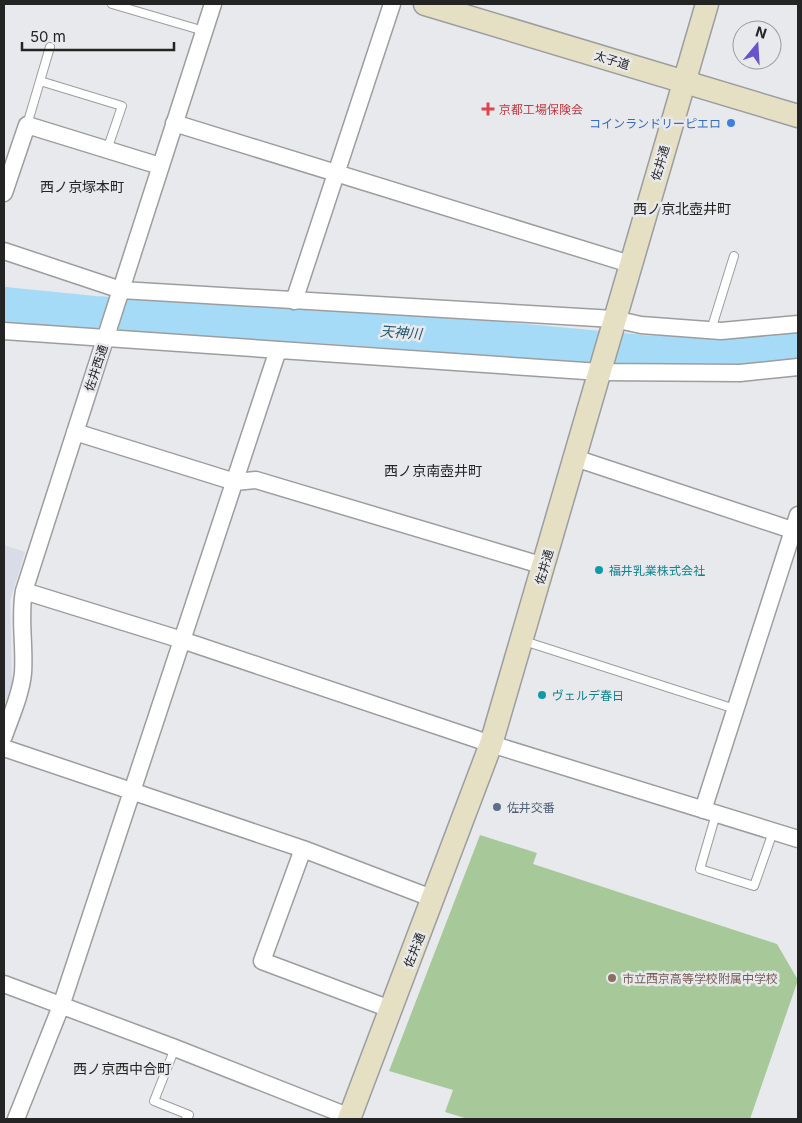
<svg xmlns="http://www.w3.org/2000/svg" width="802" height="1123" viewBox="0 0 802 1123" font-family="Inter,'Noto Sans JP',sans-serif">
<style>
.built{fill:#d9dce6}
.green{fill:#a7c99a}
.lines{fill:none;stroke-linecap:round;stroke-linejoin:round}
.river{stroke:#a6dbf7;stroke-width:36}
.lane-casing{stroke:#9c9d9f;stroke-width:10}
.street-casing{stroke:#9c9d9f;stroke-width:19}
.secondary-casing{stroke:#9c9d9f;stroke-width:25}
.lane{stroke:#fff;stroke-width:8}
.street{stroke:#fff;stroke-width:16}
.secondary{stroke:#e5dfc4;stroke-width:22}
.health-dot{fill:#e0444e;stroke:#e8e9ec;stroke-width:2}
.shop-dot{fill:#3f7fe0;stroke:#e8e9ec;stroke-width:2}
.culture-dot{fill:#0f9aa8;stroke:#e8e9ec;stroke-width:2}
.service-dot{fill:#5c6f8a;stroke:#e8e9ec;stroke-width:2}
.education-dot{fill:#8d6e63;stroke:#e8e9ec;stroke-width:2}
.labels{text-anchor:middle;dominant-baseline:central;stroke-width:5;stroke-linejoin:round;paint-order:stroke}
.street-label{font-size:12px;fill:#242425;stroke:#e8e9ec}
.health-label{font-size:12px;fill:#be3a42;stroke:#e8e9ec;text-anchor:start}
.shop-label{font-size:12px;fill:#366cbe;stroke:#e8e9ec;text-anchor:end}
.culture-label{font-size:12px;fill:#0d838f;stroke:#e8e9ec;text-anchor:start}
.service-label{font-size:12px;fill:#4e5e75;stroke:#e8e9ec;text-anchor:start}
.education-label{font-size:12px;fill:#785e54;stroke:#e8e9ec;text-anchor:start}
.neighbourhood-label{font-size:14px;fill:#242425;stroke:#e8e9ec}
.water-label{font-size:14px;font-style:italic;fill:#21566e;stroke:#e8e9ec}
</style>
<rect width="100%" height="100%" fill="#e8e9ec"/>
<path class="built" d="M4,545L25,552L10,601L12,683L4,706Z"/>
<path class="green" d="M480,835L537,853L533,864L777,944L798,980L750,1119H468L445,1112L453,1090L389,1071Z"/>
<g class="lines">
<path class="river" d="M4,305L94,314L318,325L418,332L643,353L731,355L798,350"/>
<defs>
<path id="lane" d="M112,4L204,31
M40,81L122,106L107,150
M27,125L50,47
M711,330L734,256
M524,641L735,709
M716,814L700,869L754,886L773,832
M175,1048L154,1101L189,1115L186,1119"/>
<path id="street" d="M174,123L630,264
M4,193L27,125L160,166
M4,251L121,290L614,319L641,325L721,331L798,324
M294,301L392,4
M4,331L600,372L740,373L798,367
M75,432L235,482L256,480L544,566
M575,458L798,532
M24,591L182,640L491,744L798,839
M4,736C11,716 21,694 23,673C25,645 19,618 24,591L213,4
M4,748L303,849L434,899
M703,810L798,515
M303,849L262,961L390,1009
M4,984L175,1048L350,1117
M16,1119L61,1006L278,350"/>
<path id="secondary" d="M425,4L798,116
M349,1119L491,744L707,4"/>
</defs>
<use href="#lane" class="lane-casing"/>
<use href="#street" class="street-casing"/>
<use href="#secondary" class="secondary-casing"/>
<use href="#lane" class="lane"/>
<use href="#street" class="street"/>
<use href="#secondary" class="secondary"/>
</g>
<path class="health-dot" d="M485.5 101.5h5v5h5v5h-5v5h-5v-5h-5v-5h5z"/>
<circle class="shop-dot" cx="731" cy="123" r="5"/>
<g class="culture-dot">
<circle cx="599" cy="570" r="5"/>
<circle cx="542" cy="695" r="5"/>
</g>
<circle class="service-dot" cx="497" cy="807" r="5"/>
<circle class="education-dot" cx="612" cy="978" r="5"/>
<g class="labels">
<g class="street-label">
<text transform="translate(612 60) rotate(17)">太子道</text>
<text transform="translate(660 163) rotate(-74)">佐井通</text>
<text transform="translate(96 368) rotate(-72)">佐井西通</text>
<text transform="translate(544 567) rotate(-74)">佐井通</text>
<text transform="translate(414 950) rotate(-68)">佐井通</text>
</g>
<g class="health-label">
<text x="499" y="109">京都工場保険会</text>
</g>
<g class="shop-label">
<text x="721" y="123">コインランドリーピエロ</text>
</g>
<g class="culture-label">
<text x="609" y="570">福井乳業株式会社</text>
<text x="552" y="695">ヴェルデ春日</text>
</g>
<g class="service-label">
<text x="507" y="807">佐井交番</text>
</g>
<g class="education-label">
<text x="622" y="978">市立西京高等学校附属中学校</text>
</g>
<g class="neighbourhood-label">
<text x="82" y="186">西ノ京塚本町</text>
<text x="682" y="208">西ノ京北壺井町</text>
<text x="433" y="470">西ノ京南壺井町</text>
<text x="122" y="1068">西ノ京西中合町</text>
</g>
<g class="water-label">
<text transform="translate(401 332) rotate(4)">天神川</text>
</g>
</g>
<rect width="802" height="1123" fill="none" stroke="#242425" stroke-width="10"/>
<g transform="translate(757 45) rotate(18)"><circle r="24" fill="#e8e9ec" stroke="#9a9a9c"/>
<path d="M0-4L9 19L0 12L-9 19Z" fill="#6853cc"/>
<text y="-8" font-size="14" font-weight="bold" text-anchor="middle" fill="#242425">N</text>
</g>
<path d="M22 42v8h152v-8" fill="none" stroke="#242425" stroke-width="2.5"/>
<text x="30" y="42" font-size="15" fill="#242425" stroke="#e8e9ec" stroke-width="4" paint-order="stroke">50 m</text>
</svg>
